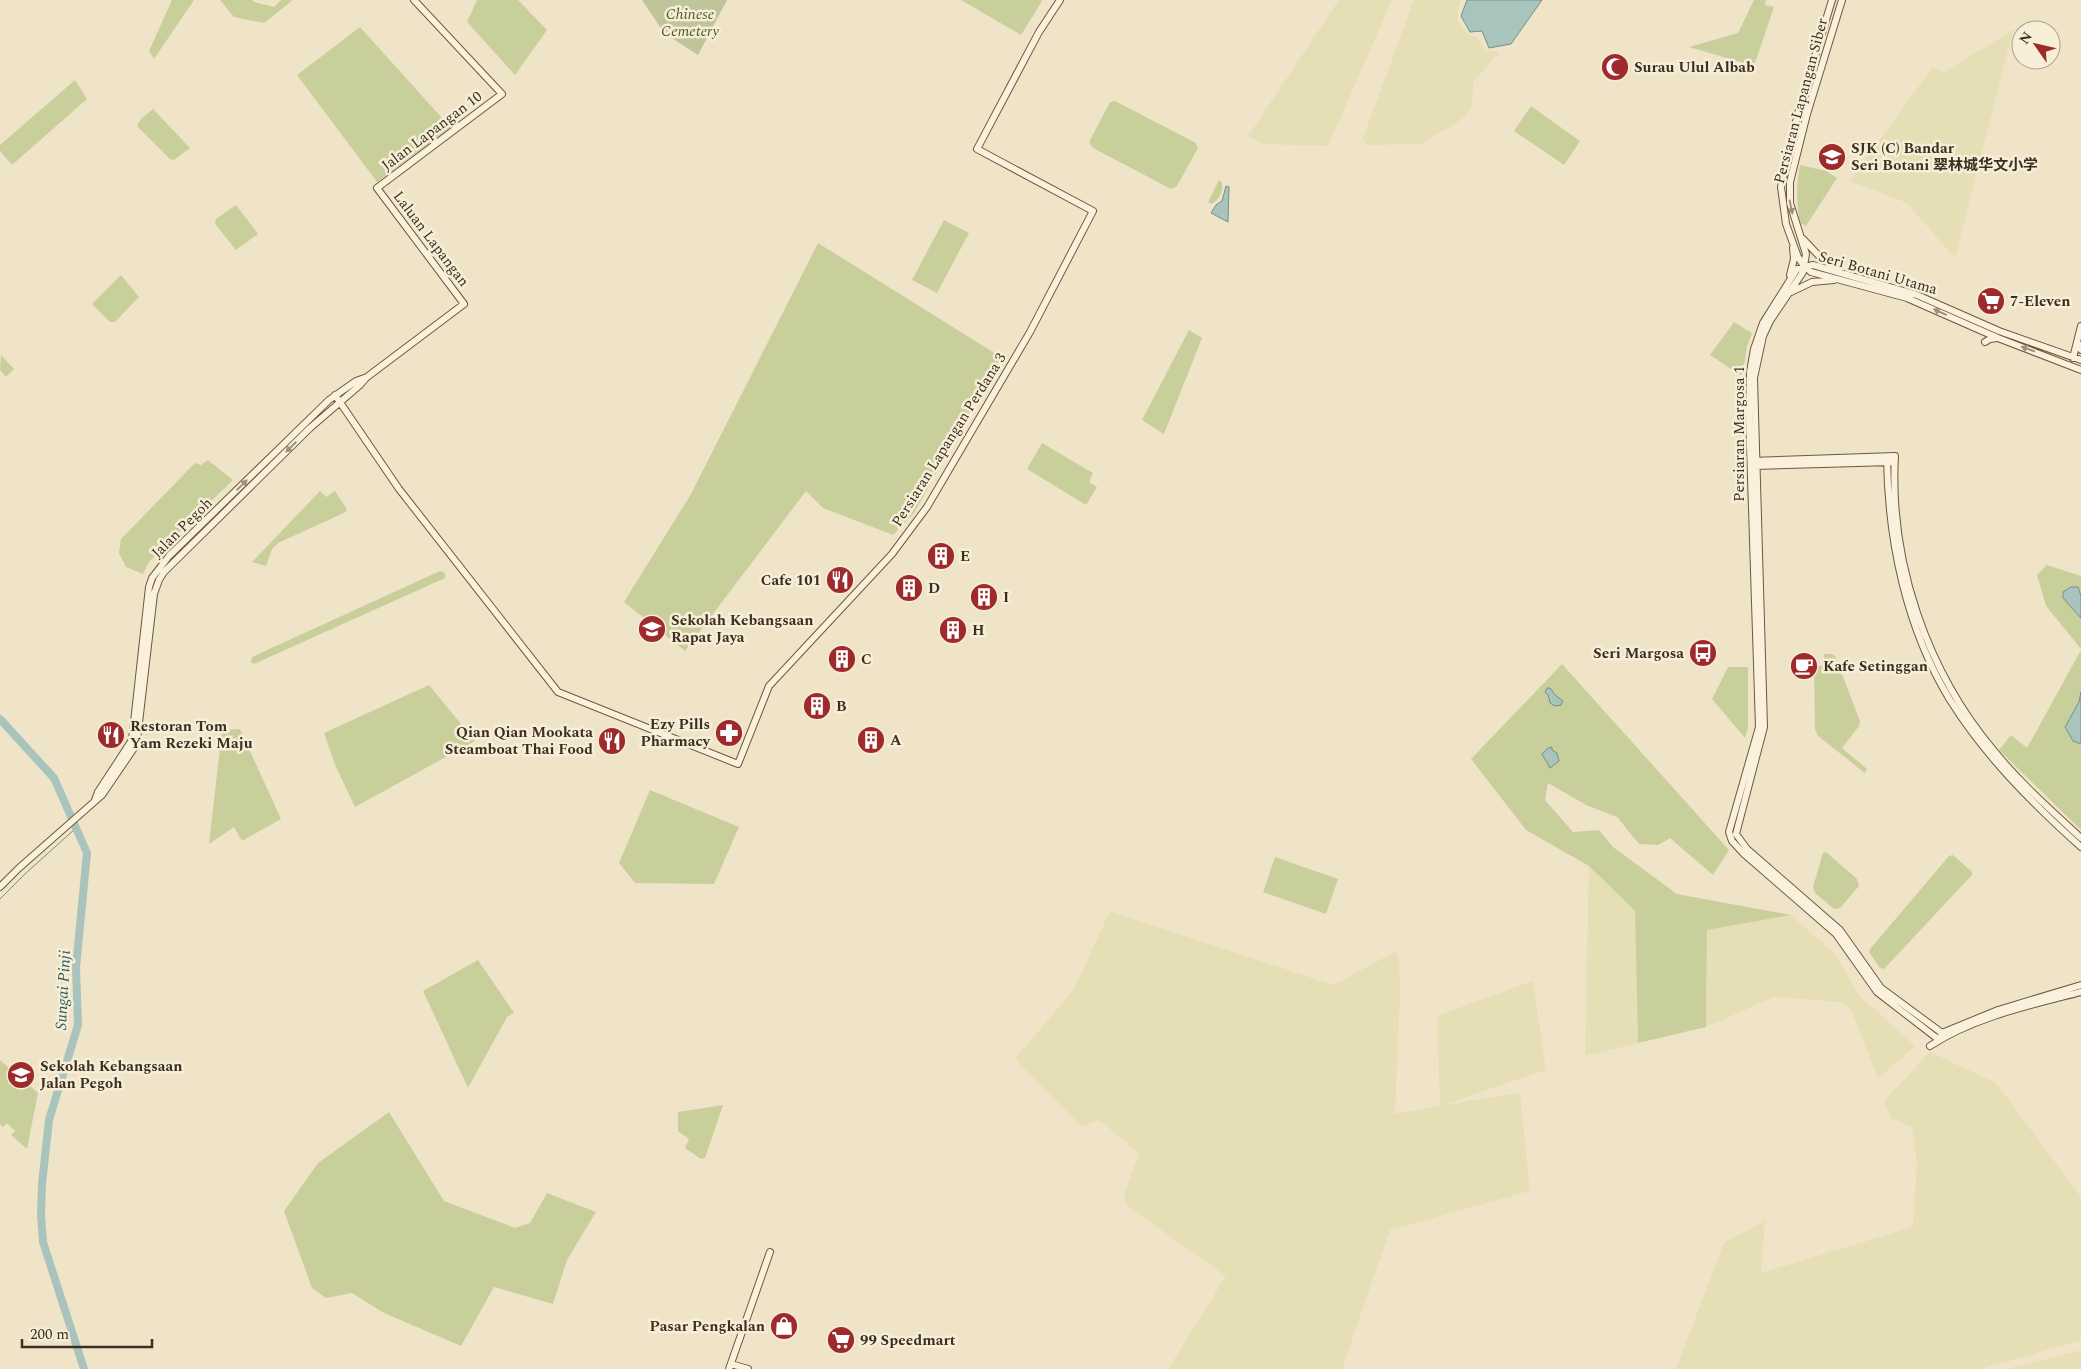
<svg xmlns="http://www.w3.org/2000/svg" width="2081" height="1369" viewBox="0 0 2081 1369" font-family="Spectral,'Noto Sans SC',serif">
<style>
.farmland{fill:#e6deb5}
.green{fill:#c9cf9b}
.cemetery{fill:#bfc49a}
.water{fill:#a9c4bc;stroke:#6f938a}
.lines{fill:none;stroke-linecap:round;stroke-linejoin:round}
.stream{stroke:#6f938a;stroke-width:1}
.river{stroke:#a9c4bc;stroke-width:8}
.secondary-casing{stroke:#6f573f;stroke-width:8}
.secondary{stroke:#faf1dc;stroke-width:6}
.oneway{fill:#9c907e}
.labels{text-anchor:middle;dominant-baseline:central;stroke-width:5;stroke-linejoin:round;paint-order:stroke}
.park-label{font-size:15px;font-style:italic;fill:#4d5a26;stroke:#f7eed8}
.poi-label{font-size:15px;font-weight:bold;fill:#3d2e20;stroke:#f7eed8;text-anchor:start}
.street-label{font-size:15px;fill:#3d2e20;stroke:#f7eed8}
.water-label{font-size:16px;font-style:italic;fill:#2f5d5a;stroke:#f7eed8}
</style>
<rect width="100%" height="100%" fill="#f0e4c8"/>
<path class="farmland" d="M1339,0H1392L1328,146L1263,144L1248,136Z
M1414,0H1460L1457,20L1468,35L1476,37L1486,51L1500,52L1473,82L1472,107L1461,120L1421,144L1366,145L1363,138Z
M2013,30L1955,258L1907,203L1850,181L1932,68L1944,72Z
M1589,866L1635,911L1638,1043L1585,1056Z
M1110,911L1333,985L1395,952L1399,958L1400,993L1395,1114L1440,1106L1437,1016L1533,981L1546,1070L1443,1105L1520,1093L1530,1191L1390,1230L1342,1369H1168L1226,1276L1127,1206L1124,1195L1139,1153L1099,1120L1082,1127L1015,1059L1074,989Z
M1791,915L1833,952L1860,996L1915,1046L1878,1079L1851,1009L1840,1002L1774,997L1706,1027L1707,930Z
M1930,1052L1996,1083L2081,1197V1340L1981,1369H1676L1724,1243L1765,1221L1761,1273L1913,1227L1917,1162L1912,1127L1891,1118L1884,1101Z
M2081,1350V1369H2008Z"/>
<path class="green" d="M172,0H194L154,59L149,51Z
M220,0H252L254,2L274,7L281,0H293L264,23L234,17Z
M477,0H518L547,30L515,75L467,22Z
M961,0H1041L1042,1L1021,35Z
M1754,0H1766L1765,5L1774,7L1754,66L1689,47L1738,33Z
M360,27L451,128L377,182L297,75Z
M75,80L87,99L12,165L0,151V145Z
M1115,101L1196,143L1198,148L1177,186L1171,189L1093,148L1089,142L1110,102Z
M1531,106L1580,141L1564,165L1514,131Z
M153,109L190,148L174,160L170,159L137,126L140,120Z
M1800,165L1826,171L1837,178L1806,226L1800,223C1796,203 1796,185 1800,165Z
M1219,180L1222,183C1223,192 1220,198 1212,204L1208,202Z
M236,205L258,234L236,250L215,224L216,219Z
M944,220L969,233L937,293L912,280Z
M818,243L1001,357L914,513L893,535L823,508L806,491L685,651L624,602L691,494Z
M121,275L139,297L115,322H110L92,304Z
M1734,322L1752,333L1747,346L1743,372L1740,375L1710,355Z
M1189,330L1202,338L1164,434L1142,420Z
M1,355L14,369L6,377L0,370Z
M1042,443L1093,473L1089,482L1097,487L1086,505L1027,469Z
M208,460L233,480L149,562L143,574L126,567L119,553L121,539L195,463L201,465Z
M320,491L326,497L335,491L346,508V512L278,543L272,549L266,566L252,562Z
M2047,565L2081,576V649L2046,606L2037,575Z
M440,571L445,573V578L254,664L251,662L252,657Z
M2081,650V830L1999,750L2011,735L2027,748Z
M1824,654H1832L1835,656L1860,721L1859,726L1842,748L1867,769L1865,773L1818,736L1815,729L1814,666H1824Z
M1562,664L1729,850L1713,875L1670,838L1658,845L1639,844L1617,817L1586,805L1548,783L1545,800L1573,832L1599,830L1613,847L1677,894L1791,915L1707,930L1706,1027L1638,1043L1635,911L1589,866L1526,830L1471,759Z
M1728,667H1748V728L1745,738L1712,699Z
M429,685L475,741L355,807L336,767L324,733Z
M240,729L281,819L242,841L234,827L209,844L222,730Z
M650,790L739,827L714,884L635,883L619,863Z
M1826,852L1857,879L1859,886L1840,908L1834,909L1815,893L1813,887L1823,853Z
M1953,855L1972,872V875L1884,969L1880,968L1869,952L1870,949L1949,856Z
M1275,857L1338,879L1326,914L1263,892Z
M478,960L514,1013L507,1017L468,1088L423,991Z
M0,1060L38,1093L27,1149L11,1135L15,1131L7,1123L3,1127L0,1124Z
M723,1105L705,1158L701,1159L685,1148L689,1139L678,1131V1112Z
M389,1112L444,1201L515,1228L530,1223L547,1193L596,1212L567,1260L553,1304L494,1287L461,1346L384,1313L352,1293L326,1298L312,1288L284,1211L318,1163Z"/>
<path class="cemetery" d="M642,0H727L698,55L664,33Z"/>
<path class="water" d="M1467,0H1542L1511,44L1489,48L1482,31L1470,32L1461,16Z
M1226,186L1229,187L1228,222L1211,213L1216,205L1222,201Z
M2071,587H2078L2081,596V618L2063,598V592Z
M1547,688H1550L1555,695L1563,701L1561,705L1555,706L1550,703L1548,695L1545,692Z
M2081,692V744L2073,741L2065,727L2079,702Z
M1552,747V750L1557,753L1559,761L1550,768L1542,754L1548,748Z"/>
<g class="lines">
<path class="stream" d="M0,899L26,873L76,828"/>
<path class="river" d="M0,719L54,778L87,853L76,967L78,1025L49,1120L42,1184L41,1215L43,1242L84,1369"/>
<defs>
<path id="secondary" d="M1832,0L1798,113L1781,187L1786,224L1798,257L1804,266L1811,272L1907,298L1998,338L2081,370
M1842,0L1807,114L1790,182V203L1806,254L1803,272L1770,321L1763,336L1754,378L1764,727L1736,834L1747,849L1840,930L1881,988L1942,1033L1998,1010L2081,985
M1803,239L1822,259L1839,270
M1790,275L1794,259L1793,248
M1791,292L1812,282L1834,280
M1985,342L1990,339L1997,338
M2080,345L2081,350
M2073,358L2081,326
M335,395L399,489L558,692L738,764L769,686L892,554L927,507L1030,332L1093,211L977,149L1039,32L1060,0
M1887,457C1888,540 1906,628 1950,700C1985,756 2032,803 2081,847
M1752,461L1895,456C1889,562 1927,672 1995,752C2020,783 2052,811 2081,838
M1754,466L1892,462
M95,800L98,792L132,740L149,587L152,578L169,556L329,400L356,381L367,377L464,304L377,188L502,94L414,0
M0,887L19,868L102,795L134,748L137,740L154,594L159,580L164,572L310,428L360,385L366,378
M1943,1037L1937,1038L1934,1036L1877,992L1836,934L1744,854L1732,841L1729,832L1759,727L1749,415L1750,372L1754,349L1763,323L1797,269L1813,265L1917,295L1999,331L2081,360
M1930,1046C1974,1017 2031,1005 2081,992
M731,1364L748,1369
M729,1369L770,1252"/>
</defs>
<use href="#secondary" class="secondary-casing"/>
<use href="#secondary" class="secondary"/>
</g>
<defs><path id="oneway-solid" d="M-6-.8H1V-3.2L6.5 0L1 3.2V.8H-6Z" transform="scale(1.25)"/></defs>
<g class="oneway">
<use href="#oneway-solid" transform="translate(1791 207) rotate(78)"/>
<use href="#oneway-solid" transform="translate(1940 312) rotate(-155)"/>
<use href="#oneway-solid" transform="translate(2028 349) rotate(-160)"/>
<use href="#oneway-solid" transform="translate(291 447) rotate(135)"/>
<use href="#oneway-solid" transform="translate(242 485) rotate(-44)"/>
</g>
<defs>
<symbol id="mosque-disc" viewBox="-11 -11 22 22"><circle r="9.5" fill="#9e2a2b" stroke="#f7eed8"/><path d="M3.5-4.9A6 6 0 1 0 3.5 4.9A5 5 0 1 1 3.5-4.9Z" fill="#fff"/></symbol>
<symbol id="school-disc" viewBox="-11 -11 22 22"><circle r="9.5" fill="#9e2a2b" stroke="#f7eed8"/><path d="M0-5L7-2L0 1L-7-2ZM-4 1L0 2.5L4 1V4Q0 6-4 4Z" fill="#fff"/></symbol>
<symbol id="supermarket-disc" viewBox="-11 -11 22 22"><circle r="9.5" fill="#9e2a2b" stroke="#f7eed8"/><path d="M-6-5.5h2.5l.6 2H6L4.5 2H-2.5L-4.4-4H-6ZM-1.5 3.2a1.3 1.3 0 1 0 .1 0ZM3 3.2a1.3 1.3 0 1 0 .1 0Z" fill="#fff"/></symbol>
<symbol id="building-disc" viewBox="-11 -11 22 22"><circle r="9.5" fill="#9e2a2b" stroke="#f7eed8"/><path d="M-4-6H4V6H1V3H-1V6H-4ZM-2.5-4.3h1.7v1.8h-1.7ZM.8-4.3h1.7v1.8H.8ZM-2.5-1h1.7V.8h-1.7ZM.8-1h1.7V.8H.8Z" fill="#fff"/></symbol>
<symbol id="restaurant-disc" viewBox="-11 -11 22 22"><circle r="9.5" fill="#9e2a2b" stroke="#f7eed8"/><path d="M-5-6h1v4h1v-4h1v4h1v-4h1v5L-1.5 .5V6h-2V.5L-5-1ZM5-6V6H3V1.5H1.5Q1.5-4 5-6Z" fill="#fff"/></symbol>
<symbol id="bus-disc" viewBox="-11 -11 22 22"><circle r="9.5" fill="#9e2a2b" stroke="#f7eed8"/><path d="M-5-6H5V4H4V6H2V4H-2V6H-4V4H-5ZM-3.5-4V0h7V-4ZM-3.5 1.2v1.5H-2V1.2ZM2 1.2v1.5H3.5V1.2Z" fill="#fff"/></symbol>
<symbol id="cafe-disc" viewBox="-11 -11 22 22"><circle r="9.5" fill="#9e2a2b" stroke="#f7eed8"/><path d="M-5.5-4.5H6V0H3Q3 3.5 0 3.5H-2.5Q-5.5 3.5-5.5 0ZM3-3.2v2h1.7v-2ZM-6 4.5H4V6H-6Z" fill="#fff"/></symbol>
<symbol id="pharmacy-disc" viewBox="-11 -11 22 22"><circle r="9.5" fill="#9e2a2b" stroke="#f7eed8"/><path d="M-2-6h4v4h4v4h-4v4h-4v-4h-4v-4h4Z" fill="#fff"/></symbol>
<symbol id="shop-disc" viewBox="-11 -11 22 22"><circle r="9.5" fill="#9e2a2b" stroke="#f7eed8"/><path d="M-5-2.5h2.3a2.7 3.5 0 0 1 5.4 0H5L5.5 6h-11ZM-1.5-2.5h3a1.5 2.3 0 0 0-3 0Z" fill="#fff"/></symbol>
</defs>
<g fill-rule="evenodd">
<use href="#mosque-disc" x="1599" y="51" width="32" height="32"/>
<use href="#school-disc" x="1816" y="141" width="32" height="32"/>
<use href="#supermarket-disc" x="1975" y="285" width="32" height="32"/>
<use href="#building-disc" x="925" y="540" width="32" height="32"/>
<use href="#restaurant-disc" x="824" y="564" width="32" height="32"/>
<use href="#building-disc" x="893" y="572" width="32" height="32"/>
<use href="#building-disc" x="968" y="581" width="32" height="32"/>
<use href="#school-disc" x="636" y="613" width="32" height="32"/>
<use href="#building-disc" x="937" y="614" width="32" height="32"/>
<use href="#bus-disc" x="1687" y="637" width="32" height="32"/>
<use href="#building-disc" x="826" y="643" width="32" height="32"/>
<use href="#cafe-disc" x="1788" y="650" width="32" height="32"/>
<use href="#building-disc" x="801" y="690" width="32" height="32"/>
<use href="#pharmacy-disc" x="713" y="717" width="32" height="32"/>
<use href="#restaurant-disc" x="95" y="719" width="32" height="32"/>
<use href="#building-disc" x="855" y="724" width="32" height="32"/>
<use href="#restaurant-disc" x="596" y="725" width="32" height="32"/>
<use href="#school-disc" x="5" y="1059" width="32" height="32"/>
<use href="#shop-disc" x="768" y="1310" width="32" height="32"/>
<use href="#supermarket-disc" x="825" y="1324" width="32" height="32"/>
</g>
<g class="labels">
<g class="park-label">
<text x="690" y="14">Chinese<tspan x="690" dy="17">Cemetery</tspan></text>
</g>
<g class="poi-label">
<text x="1634" y="67">Surau Ulul Albab</text>
<text x="1851" y="148">SJK (C) Bandar<tspan x="1851" dy="17">Seri Botani 翠林城华文小学</tspan></text>
<text x="2010" y="301">7-Eleven</text>
<text x="960" y="556">E</text>
<text x="821" y="580" text-anchor="end">Cafe 101</text>
<text x="928" y="588">D</text>
<text x="1003" y="597">I</text>
<text x="671" y="620">Sekolah Kebangsaan<tspan x="671" dy="17">Rapat Jaya</tspan></text>
<text x="972" y="630">H</text>
<text x="1684" y="653" text-anchor="end">Seri Margosa</text>
<text x="861" y="659">C</text>
<text x="1823" y="666">Kafe Setinggan</text>
<text x="836" y="706">B</text>
<text x="710" y="724" text-anchor="end">Ezy Pills<tspan x="710" dy="17">Pharmacy</tspan></text>
<text x="130" y="726">Restoran Tom<tspan x="130" dy="17">Yam Rezeki Maju</tspan></text>
<text x="593" y="732" text-anchor="end">Qian Qian Mookata<tspan x="593" dy="17">Steamboat Thai Food</tspan></text>
<text x="890" y="740">A</text>
<text x="40" y="1066">Sekolah Kebangsaan<tspan x="40" dy="17">Jalan Pegoh</tspan></text>
<text x="765" y="1326" text-anchor="end">Pasar Pengkalan</text>
<text x="860" y="1340">99 Speedmart</text>
</g>
<g class="street-label">
<text transform="translate(1801 101) rotate(-75)">Persiaran Lapangan Siber</text>
<text transform="translate(432 131) rotate(-37)">Jalan Lapangan 10</text>
<text transform="translate(431 239) rotate(53)">Laluan Lapangan</text>
<text transform="translate(1878 273) rotate(16)">Seri Botani Utama</text>
<text transform="translate(1739 434) rotate(-90)">Persiaran Margosa 1</text>
<text transform="translate(949 440) rotate(-58)">Persiaran Lapangan Perdana 3</text>
<text transform="translate(182 528) rotate(-45)">Jalan Pegoh</text>
</g>
<g class="water-label">
<text transform="translate(63 990) rotate(-87)">Sungai Pinji</text>
</g>
</g>
<g transform="translate(2036 45) rotate(304)"><circle r="24" fill="#f7eed8" stroke="#ada18e"/>
<path d="M0-4L9 19L0 12L-9 19Z" fill="#9e2a2b"/>
<text y="-8" font-size="14" font-weight="bold" text-anchor="middle" fill="#3d2e20">N</text>
</g>
<path d="M22 1339v8h130v-8" fill="none" stroke="#3d2e20" stroke-width="2.5"/>
<text x="30" y="1339" font-size="15" fill="#3d2e20" stroke="#f7eed8" stroke-width="4" paint-order="stroke">200 m</text>
</svg>
